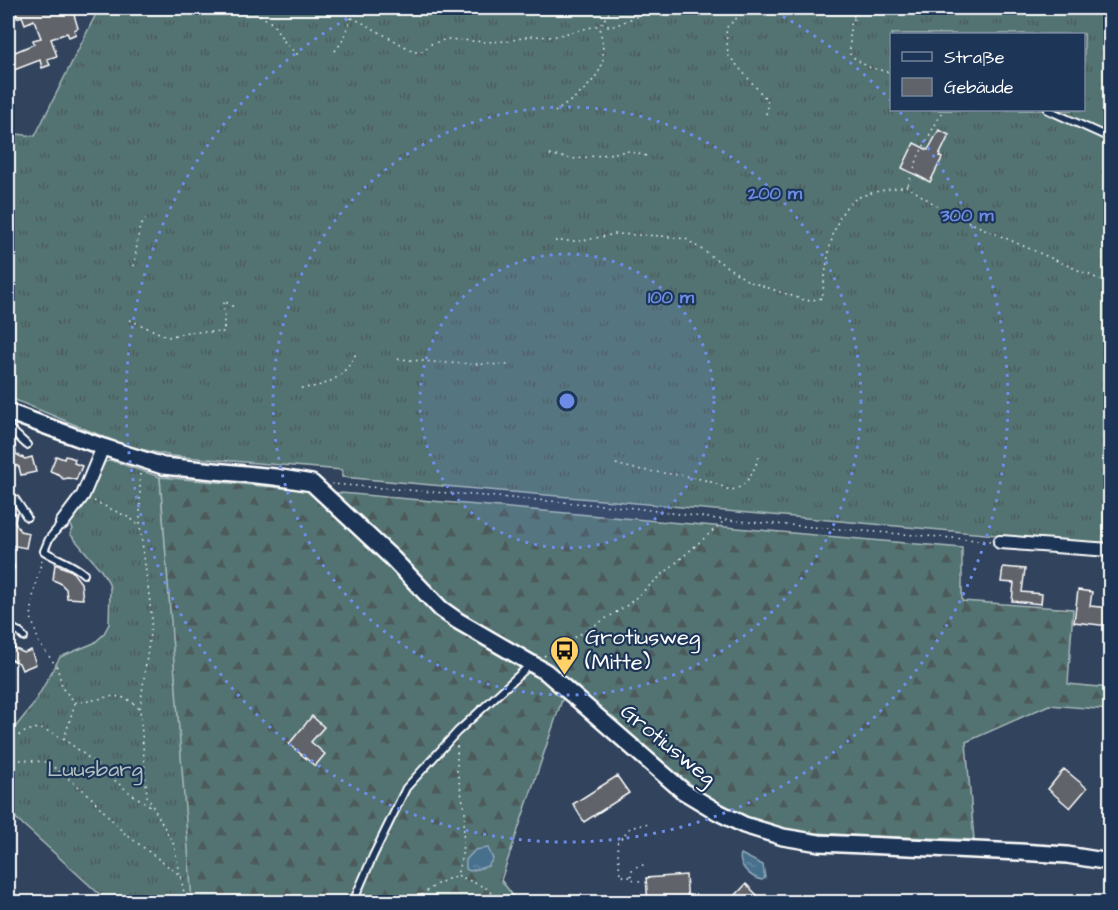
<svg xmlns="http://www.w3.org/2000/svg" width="1118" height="910" viewBox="0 0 1118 910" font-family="'Architects Daughter',sans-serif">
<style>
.grass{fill:url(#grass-tufts);stroke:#a8b9b9;stroke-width:1.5;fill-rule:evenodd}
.forest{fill:url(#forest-firs);stroke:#a8b9b9;stroke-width:1.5}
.water{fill:url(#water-ripples);stroke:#90a9bb;stroke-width:1.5}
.building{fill:#60646a;stroke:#fff;stroke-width:1.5}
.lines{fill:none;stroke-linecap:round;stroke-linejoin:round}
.service-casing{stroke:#fff;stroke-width:10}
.minor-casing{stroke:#fff;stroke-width:16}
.tertiary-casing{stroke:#fff;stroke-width:20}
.path{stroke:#fff;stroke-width:1.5;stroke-dasharray:1.5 4.5;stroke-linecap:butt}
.service{stroke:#1d3557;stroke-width:6}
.minor{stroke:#1d3557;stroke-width:12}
.tertiary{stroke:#1d3557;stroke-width:15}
.ring{fill:none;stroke:#6c8ce6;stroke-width:3;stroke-dasharray:3 6}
.labels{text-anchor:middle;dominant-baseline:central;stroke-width:4.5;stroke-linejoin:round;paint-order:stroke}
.poi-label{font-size:22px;fill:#fff;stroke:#1d3557;text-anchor:start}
.street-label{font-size:22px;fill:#fff;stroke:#1d3557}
.park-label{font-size:22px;fill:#b1c0c0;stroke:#1d3557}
.centre{fill:#6c8ce6;stroke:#1d3557;stroke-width:3}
.ring-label{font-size:18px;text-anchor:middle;font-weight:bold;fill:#6c8ce6;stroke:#1d3557;stroke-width:4.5;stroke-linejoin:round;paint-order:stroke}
</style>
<defs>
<pattern id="grass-tufts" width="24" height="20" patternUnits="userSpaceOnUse" patternTransform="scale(1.5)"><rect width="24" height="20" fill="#527373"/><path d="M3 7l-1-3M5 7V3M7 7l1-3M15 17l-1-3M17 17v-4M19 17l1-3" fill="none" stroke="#4e5a5a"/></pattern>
<pattern id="forest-firs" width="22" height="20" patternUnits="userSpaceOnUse" patternTransform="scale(1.5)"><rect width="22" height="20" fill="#527373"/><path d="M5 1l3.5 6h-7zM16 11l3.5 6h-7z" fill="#4e5a5a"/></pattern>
<pattern id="water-ripples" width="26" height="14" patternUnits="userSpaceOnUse" patternTransform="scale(1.5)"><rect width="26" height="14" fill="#466f8d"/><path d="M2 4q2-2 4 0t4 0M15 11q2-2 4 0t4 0" fill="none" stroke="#62859e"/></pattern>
</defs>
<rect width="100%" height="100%" fill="#31435d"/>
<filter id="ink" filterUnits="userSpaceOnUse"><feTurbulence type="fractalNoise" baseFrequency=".0167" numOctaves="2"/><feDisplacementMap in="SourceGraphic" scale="12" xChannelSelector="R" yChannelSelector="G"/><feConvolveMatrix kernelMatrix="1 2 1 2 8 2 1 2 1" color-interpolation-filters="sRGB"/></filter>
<g filter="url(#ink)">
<path class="grass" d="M99,8H1110V545L342,477V470L172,456L126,446L8,397V133L35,136ZM892,34H1084V110H892Z
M110,460L160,477L193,902H108L8,811V736L33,705L60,657L94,643L103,635L109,624L110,588L108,581L100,569L70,534L73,529L69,522L85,501L105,462Z"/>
<path class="forest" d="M160,477L962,548V601L1073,609L1068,684L1110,688V710L1049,705L966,742L974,840C939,838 904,837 869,836C834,834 795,834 761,822C693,800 623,726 569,679L501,880L518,902H192Z"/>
<path class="water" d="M488,848L493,859L488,866L470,871L466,869V860L475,850Z
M741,854L763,865L765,878L762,880C751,878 737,865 741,854Z"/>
<path class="building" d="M19,8H72L78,28L74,30L76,34L69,37L67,33L51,39L57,56L47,59L50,65L42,68L40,60L9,72L8,55L34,44L33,40L41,38L34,20L25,24L22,16L17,18L14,10Z
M939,130L949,135L939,156L942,158L930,182L902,168L914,143L928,150Z
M15,445L16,454L25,459L32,457L36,472L21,475L19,467L8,461V447Z
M56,456L64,459L65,456L70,457L75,459L74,463L82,466L76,480L69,478L63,479L58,474L50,471Z
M8,512L17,513L15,522L20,531L29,533L26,548L10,545L11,537L8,531Z
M55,564L72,571L81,583L83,599L67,598L66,589L60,583L53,580Z
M1003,567L1025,569L1022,592L1042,594L1041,604L1012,601L1014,583L1001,582Z
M1078,590L1092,592L1090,606L1110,608L1109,626L1074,622Z
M8,632L14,648L24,653L31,650L36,664L22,670L19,663L8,658Z
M312,716L324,727L311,742L325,754L315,766L289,744Z
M1064,769L1087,788L1070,808L1048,789Z
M617,776L629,793L584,822L573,804Z
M686,875L688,903H648L646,878Z
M746,884L765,903H737L733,898Z"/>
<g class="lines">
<defs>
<path id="service" d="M1048,110L1110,138
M9,428L27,445
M8,496L15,499L27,517
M62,523L49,539L44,551C58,560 72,563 84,574
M8,566L10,567
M8,626L19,632L24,637
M353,902L373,856L406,788L457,732L531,664"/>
<path id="minor" d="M62,523L83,495L103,447
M1000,542L1110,550"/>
<path id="tertiary" d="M8,412L103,447L163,466L275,477L312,483L392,558L441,609L458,621L546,672L683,791L718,812L744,825L783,837L819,843L1020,852L1067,855L1110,862"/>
</defs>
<use href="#service" class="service-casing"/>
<use href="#minor" class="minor-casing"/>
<use href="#tertiary" class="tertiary-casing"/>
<path class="path" d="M250,8L273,24L286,44L298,55
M330,8L361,22L415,52L423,51L431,44L447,39L486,42L508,41L531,36L552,37L600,25L609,13L620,8
M758,8L741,14L726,28L728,55L767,100L768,106L765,118
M844,8L855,17
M860,8L850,26V55L868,67L892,73
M602,23L610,27C621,24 631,18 641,15C663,8 682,14 703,16L713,8
M335,51L342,42L351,18
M555,112C572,100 595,85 602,64C605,54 601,37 600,26
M550,155L576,159L627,151L647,156
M908,185L919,155L943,110
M555,241H582L615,234L661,236L686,239L748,281L807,301L822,298C826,271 830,212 857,198C872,191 892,189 907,186L946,212L1110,284
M134,266L139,230L145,219
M130,320L168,337L188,332H224V301L232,306L236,304
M398,359L447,363L509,365
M301,388C327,387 345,377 356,353
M616,464C653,476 696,471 729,490C747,489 753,472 759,457
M331,484L626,507L725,520L990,541
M94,501L130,518L140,526
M42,560L34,590L31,617L39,643L57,667L63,689L75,702C102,703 117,685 140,709L147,796L174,845L186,902
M544,656L625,607L724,521
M140,708L152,619L140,526V472
M64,739L75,703
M8,741C16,738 24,731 33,729C56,723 110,778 129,792C136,797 144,802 152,807
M457,746V771L465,812L462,855L457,875
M8,759L47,762L87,793L123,832L182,877
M630,877H625L620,874L617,843L630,828L649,823
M640,881L631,879V871L635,867L647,864
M412,902L437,884L457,875L486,888L500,902
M483,902L490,893"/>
<use href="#service" class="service"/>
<use href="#minor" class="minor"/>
<use href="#tertiary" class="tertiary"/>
</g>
</g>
<circle cx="567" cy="401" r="147" fill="#6c8ce6" fill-opacity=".12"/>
<g class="ring">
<circle cx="567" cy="401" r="147"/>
<circle cx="567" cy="401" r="294"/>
<path d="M767 8A441 441 0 0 1 890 100M900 112A441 441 0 1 1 367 8"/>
</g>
<defs>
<symbol id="bus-pin" viewBox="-11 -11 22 30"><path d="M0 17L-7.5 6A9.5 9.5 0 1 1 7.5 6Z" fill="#ffd166" stroke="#1d3557"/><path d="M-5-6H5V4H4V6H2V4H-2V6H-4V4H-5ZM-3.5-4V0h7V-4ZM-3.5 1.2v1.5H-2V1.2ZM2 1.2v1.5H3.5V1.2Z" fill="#111"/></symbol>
</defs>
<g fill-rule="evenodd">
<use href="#bus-pin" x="548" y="634" width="33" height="45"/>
</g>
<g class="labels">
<g class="poi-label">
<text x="585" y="637">Grotiusweg<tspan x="585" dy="25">(Mitte)</tspan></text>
</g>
<g class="street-label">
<text transform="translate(668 745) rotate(39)">Grotiusweg</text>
</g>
<g class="park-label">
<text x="95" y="769">Luusbarg</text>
</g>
</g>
<circle cx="567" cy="401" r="9" class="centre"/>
<g class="ring-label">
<text x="775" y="199">200 m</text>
<text x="967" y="221">300 m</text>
<text x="671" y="303">100 m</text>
</g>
<rect width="1118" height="910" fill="none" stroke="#1d3557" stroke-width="30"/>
<rect x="15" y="15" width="1088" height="880" fill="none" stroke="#fff" stroke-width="2" filter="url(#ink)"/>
<rect x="890" y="33" width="195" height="78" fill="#1d3557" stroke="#77869a" stroke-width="1.5"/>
<rect x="902" y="52" width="30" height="9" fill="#1d3557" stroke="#77869a" stroke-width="1.5"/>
<text x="944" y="63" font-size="18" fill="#ffffff">Straße</text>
<rect x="902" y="78" width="30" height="18" fill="#60646a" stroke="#77869a" stroke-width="1.5"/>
<text x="944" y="93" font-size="18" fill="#ffffff">Gebäude</text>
</svg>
